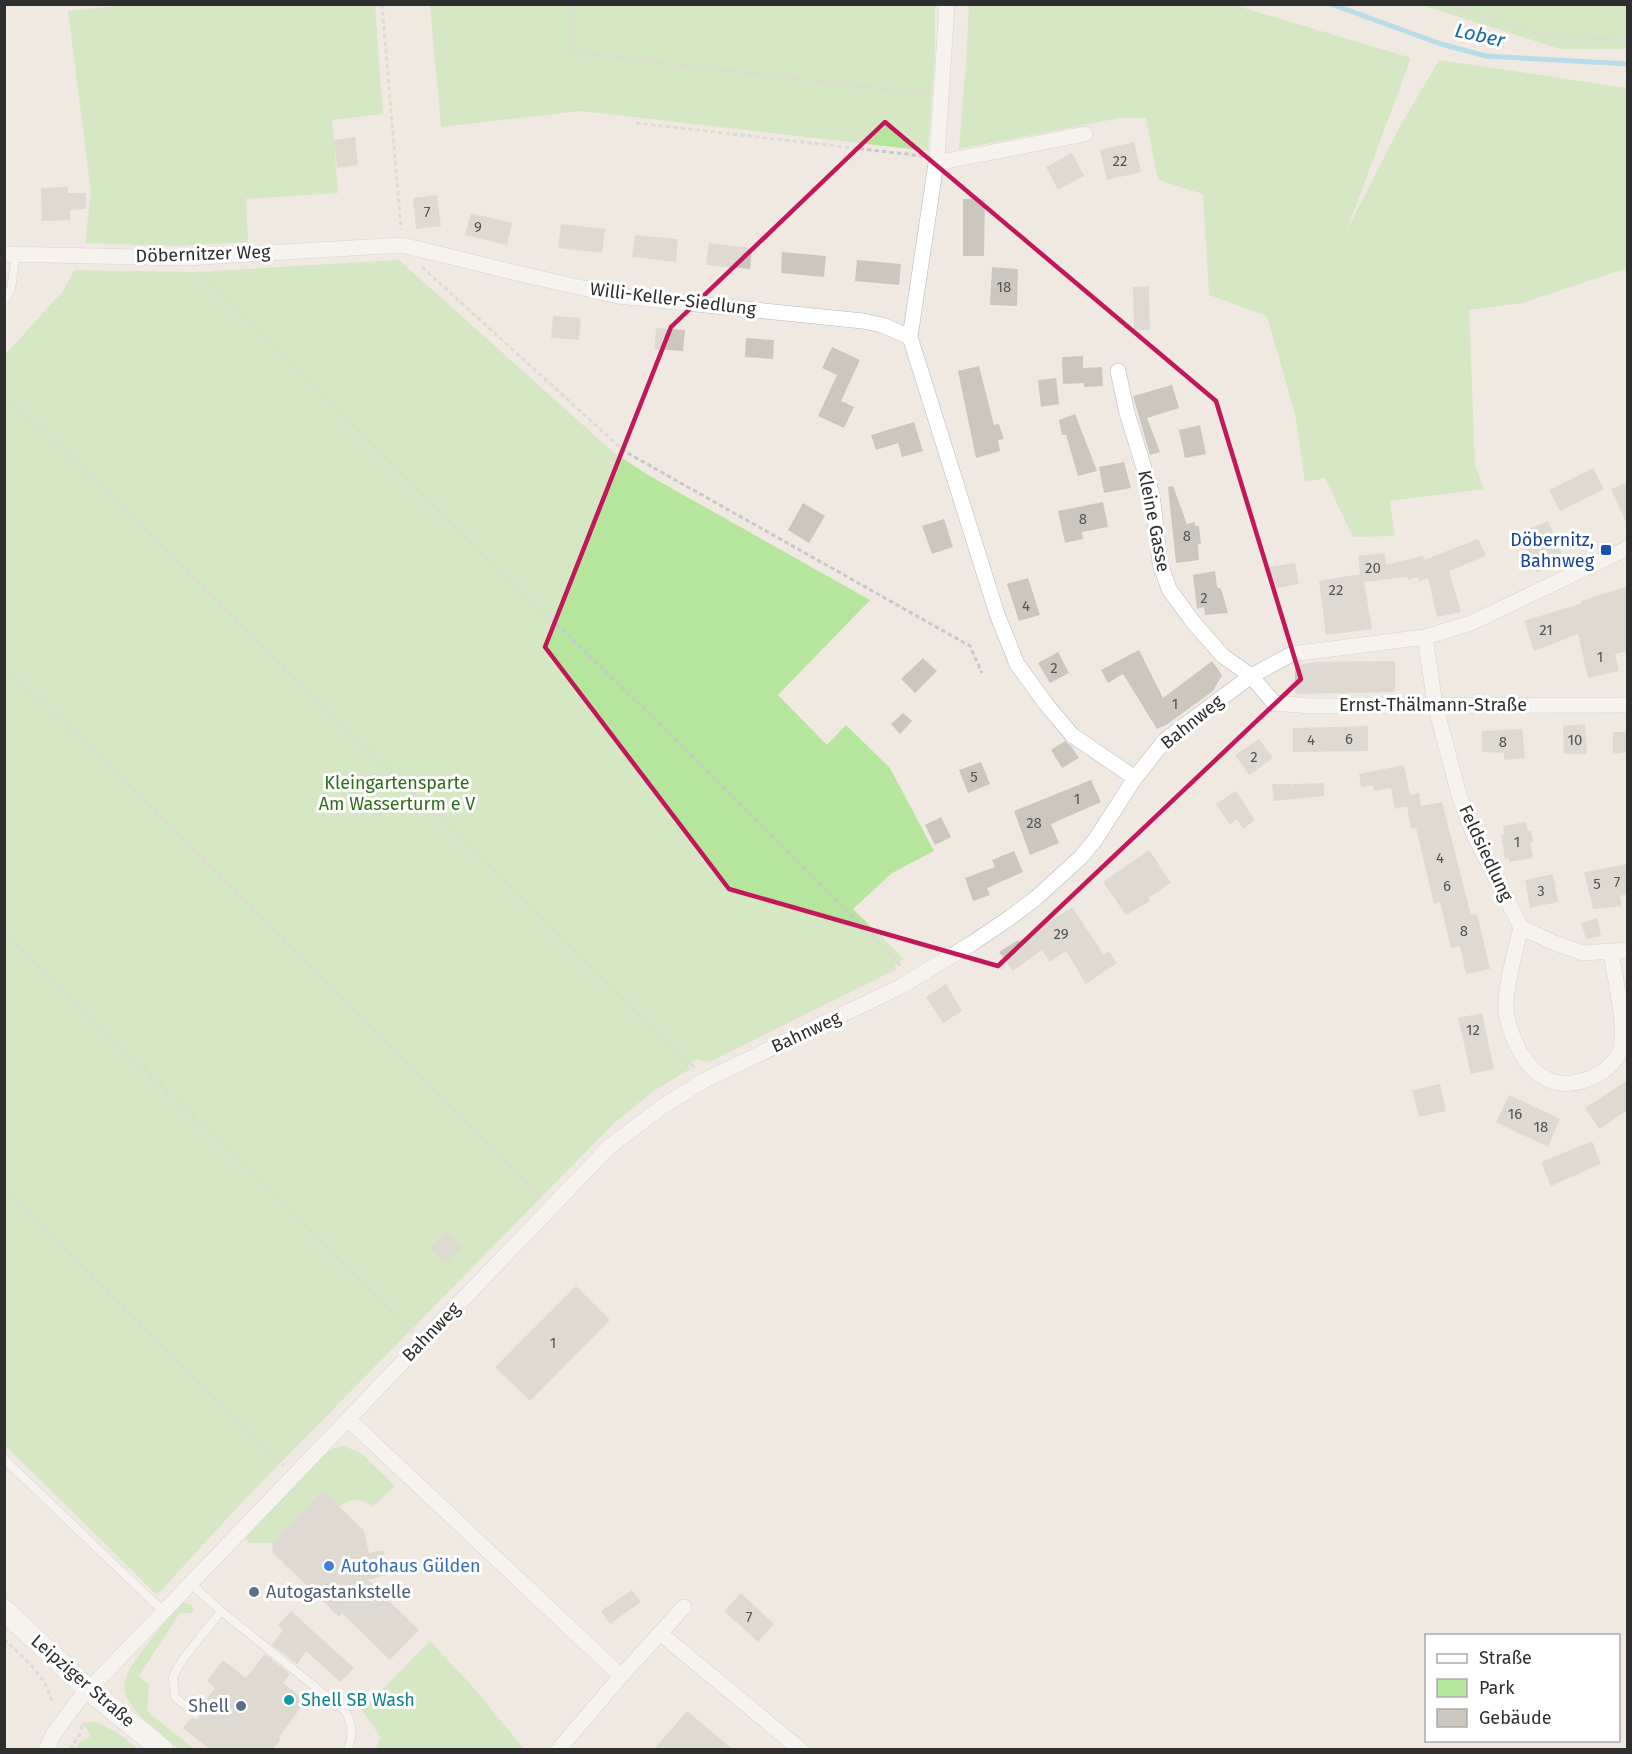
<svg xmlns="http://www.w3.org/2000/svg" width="1632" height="1754" viewBox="0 0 1632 1754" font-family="'Fira Sans',sans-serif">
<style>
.green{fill:#b6e59e}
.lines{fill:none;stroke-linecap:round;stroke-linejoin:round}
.stream{stroke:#75cff0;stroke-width:5}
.building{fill:#cbc7bf}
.lane-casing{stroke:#b4b7c1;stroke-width:9}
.street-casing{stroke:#b4b7c1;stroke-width:16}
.secondary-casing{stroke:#b4b7c1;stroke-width:22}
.path{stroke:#c9c9c9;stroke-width:3;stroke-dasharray:4.5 3;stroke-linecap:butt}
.lane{stroke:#fff;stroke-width:8}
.street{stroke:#fff;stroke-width:15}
.secondary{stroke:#fff;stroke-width:21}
.marked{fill:none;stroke:#c2185b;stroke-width:4.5;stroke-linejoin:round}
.transit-dot{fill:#1a4fb4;stroke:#fff;stroke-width:2}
.shop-dot{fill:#3f7fe0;stroke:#fff;stroke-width:2}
.service-dot{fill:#5c6f8a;stroke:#fff;stroke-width:2}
.culture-dot{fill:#0f9aa8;stroke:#fff;stroke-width:2}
.labels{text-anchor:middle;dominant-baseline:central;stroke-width:6;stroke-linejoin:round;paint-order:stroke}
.number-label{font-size:15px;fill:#555452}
.street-label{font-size:18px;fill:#2e2e2e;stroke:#fff}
.transit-label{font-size:18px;fill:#164399;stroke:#fff;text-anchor:end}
.park-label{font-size:18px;fill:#2c6e1b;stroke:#fff}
.shop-label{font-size:18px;fill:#366cbe;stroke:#fff;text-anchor:start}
.service-label{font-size:18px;fill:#4e5e75;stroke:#fff;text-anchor:start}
.culture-label{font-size:18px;fill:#0d838f;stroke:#fff;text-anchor:start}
.water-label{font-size:20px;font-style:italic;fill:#0d6fa3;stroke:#fff}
</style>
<rect width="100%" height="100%" fill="#efe9e1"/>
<path class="green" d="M127,5H375L383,114L332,120L338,193L246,199L248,242L174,246L85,243L91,192L68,11Z
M430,5H935V48L928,151L581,111L441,127Z
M969,5H1234L1411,58L1346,232L1399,128L1439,60L1627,88V268L1522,303L1469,310L1475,465L1484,489L1390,501L1395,536L1353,537L1325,478L1305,482L1295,414L1267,316L1209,295L1203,194L1158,180L1146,118H1120L959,149L966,63Z
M1422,5H1627V49H1560Z
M399,260L613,452L648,475L870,600L778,695L827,745L846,725L890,768L934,851L892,873L853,909L904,959L894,965L897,969L709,1062L696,1059L688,1065L690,1069L652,1092L613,1124L245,1499L157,1595L5,1445L4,356L63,291L74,270L197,272Z
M344,1446L362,1454L395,1486L372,1507C360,1497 352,1499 339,1506L323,1491L272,1543H249L245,1538L324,1455L334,1448Z
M183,1602L191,1605L194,1611L192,1613H180L177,1617L139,1676L149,1685L147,1709L151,1715L195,1749C191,1749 185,1751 182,1749C173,1747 163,1735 156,1730C109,1691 120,1679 153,1637C162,1626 171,1608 183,1602Z
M430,1641L473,1687L524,1749H375L381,1738L362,1710Z
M96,1722L116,1732L139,1749H75L81,1741L90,1737L88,1731L82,1723Z"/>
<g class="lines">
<path class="stream" d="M1331,4L1441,44L1486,56L1628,64"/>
</g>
<path class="building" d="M355,137L358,165L337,168L334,140Z
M1134,142L1141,172L1107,180L1100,150Z
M1072,153L1084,176L1058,190L1046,167Z
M68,187V193H86V209L70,210V220L42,221L41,188Z
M437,195L441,226L416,229L413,198Z
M963,199H985L984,256H963Z
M471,213L512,223L507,245L465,235Z
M561,224L605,229L602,253L558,248Z
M635,235L678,239L676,262L632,257Z
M709,243L752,248L750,269L706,265Z
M782,252L826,256L824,277L781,273Z
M857,260L901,264L899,285L855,281Z
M992,267L1018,269L1017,306L990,305Z
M1149,286L1150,330H1134L1133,287Z
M553,316L581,318L579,340L551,338Z
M656,328L685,330L683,351L654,349Z
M746,338L774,340L773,359L745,357Z
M832,347L860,360L841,401L854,407L844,428L818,416L837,375L822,368Z
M1083,356V368L1102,367L1103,386L1084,387V383L1063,384L1062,357Z
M979,366L994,425L999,424L1004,439L998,440L1000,451L976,458L958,371Z
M1056,378L1059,404L1041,407L1038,380Z
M1172,385L1179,408L1147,418L1160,452L1150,455L1133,396Z
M1075,414L1097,471L1078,476L1066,435H1062L1059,420Z
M914,422L923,451L902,457L898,443L876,450L871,435Z
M1200,425L1206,454L1185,458L1179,430Z
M1124,462L1131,488L1104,493L1099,467Z
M1593,468L1604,489L1560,511L1549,490Z
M1628,482V527L1611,489Z
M1173,486L1187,524L1195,522V526H1199L1201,544H1198L1199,560L1176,563L1168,487Z
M1103,502L1108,527L1082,532L1083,539L1065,543L1058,511Z
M803,503L825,516L809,543L788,530Z
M944,519L953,547L932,554L922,526Z
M1548,521L1565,561L1537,573L1520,533Z
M1478,539L1486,556L1449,571L1461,612L1437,617L1428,578L1419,581L1418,577L1408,580L1407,577L1364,582L1372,629L1326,635L1319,581L1360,574L1358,556L1385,553L1386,565L1423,556L1424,560Z
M1295,563L1299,584L1272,589L1269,567Z
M1215,571L1217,587L1221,589L1228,613L1205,615L1204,607L1197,609L1193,575Z
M1028,578L1040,615L1019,621L1007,584Z
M1628,586V651L1615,654L1619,671L1588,678L1578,634L1534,651L1524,621L1582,603L1581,601Z
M1139,650L1163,698L1212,661L1222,675L1213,691L1166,725L1157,729L1123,674L1108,683L1101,670Z
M1058,652L1069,673L1050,683L1038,663Z
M923,658L937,671L915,693L901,679Z
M1395,661V692L1295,694V666L1313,662Z
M903,713L912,721L900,734L891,724Z
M1585,724L1587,754H1564L1563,726Z
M1368,726V751L1293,752V728Z
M1522,729L1525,758L1504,760V753L1482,752V731Z
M1613,732H1628V752L1613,754Z
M1259,739L1273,758L1249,775L1235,755Z
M1065,741L1071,746L1079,758L1062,768L1051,750Z
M981,762L990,784L968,793L959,770Z
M1404,765L1410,795L1419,793L1421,806L1442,802L1471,915L1477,914L1490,969L1466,974L1460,946L1451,948L1440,902L1434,904L1416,828L1411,829L1407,806L1395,809L1391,788L1374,791L1373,785L1361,787L1359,774Z
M1091,780L1101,802L1051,824L1059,843L1030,855L1014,811Z
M1324,783V796L1274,801L1272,784H1291L1293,786V784Z
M1236,791L1255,820L1243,829L1237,819L1230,825L1216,804Z
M941,817L951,837L935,845L925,825Z
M1526,822L1528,831L1531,830L1533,842L1530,843L1533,858L1509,862V858L1505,859L1501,835L1504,834L1503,826Z
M1149,850L1171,883L1148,898L1150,901L1126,915L1103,882Z
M1014,851L1023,872L987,888L990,895L973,901L965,878L995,867L992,860Z
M1628,864V894L1620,896L1622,906L1593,909L1584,872Z
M1553,874L1558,902L1530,908L1525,880Z
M1072,907L1104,955L1109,951L1117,963L1086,984L1066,951L1050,962L1042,950L1013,971L999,952L1018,940L1019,942Z
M1597,918L1601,936L1586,939L1581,923Z
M946,984L962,1011L943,1023L926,997Z
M1482,1013L1494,1069L1471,1074L1458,1018Z
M1628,1080V1110L1599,1129L1585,1108Z
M1440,1084L1446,1111L1419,1117L1412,1090Z
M1509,1095L1560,1119L1548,1147L1496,1122Z
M1592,1141L1601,1164L1551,1186L1541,1162Z
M446,1231L462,1247L445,1263L429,1248Z
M576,1286L610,1320L530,1401L495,1367Z
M323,1490L364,1531L369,1553L383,1550L390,1574L368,1580L419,1630L390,1660L342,1613L339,1617L273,1553L272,1543Z
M632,1590L641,1602L610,1624L601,1611Z
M741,1593L774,1624L758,1642L724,1611Z
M291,1611L354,1668L340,1682L306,1651L297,1664L272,1645L283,1630L278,1625Z
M265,1654L290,1674L283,1683L306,1701L279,1737L281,1739L273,1749H209L183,1728L191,1718L197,1719L200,1716L201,1711L199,1708L215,1688L207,1681L223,1660L246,1678Z
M687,1711L732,1749H654Z"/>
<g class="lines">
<defs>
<path id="lane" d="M4,301L11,289L16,254
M4,1459L164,1612
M190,1583L221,1611L183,1659L173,1677L175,1697L195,1713
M221,1611L345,1711C353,1725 353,1734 348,1750"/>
<path id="street" d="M936,163L1085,134
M4,254L185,258L402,245L534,277L618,296L863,321L882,325L910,337L997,614L1017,664L1046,704L1072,735L1135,778
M910,337L937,157L947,4
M1118,371L1127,413L1152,494L1160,563L1169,589L1193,622L1223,656L1251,676L1274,703L1310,706L1628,705
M1425,637L1435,704L1459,795L1474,835L1521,927L1552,942L1583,953L1628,950
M1521,927C1516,949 1502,996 1507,1017C1512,1040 1525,1069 1549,1080C1572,1091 1614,1074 1621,1048C1626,1026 1615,976 1611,953
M348,1419L621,1676
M661,1634L801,1750
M46,1750L53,1735L77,1702L609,1147L663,1106L705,1080L902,986L971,944L1011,917L1036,898L1081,857L1095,840L1135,778L1165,740L1251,676L1292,654L1425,637L1471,623L1628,548
M558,1750L621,1676L684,1607"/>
<path id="secondary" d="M4,1610L89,1690L163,1750"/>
</defs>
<use href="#lane" class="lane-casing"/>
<use href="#street" class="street-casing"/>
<use href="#secondary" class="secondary-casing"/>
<path class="path" d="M382,4L401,229
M573,4V52L926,94
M1446,4L1544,36L1628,40
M636,123L923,156
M422,267L624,451L970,646L982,673
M198,272L420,493L656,720L902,967
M4,393L696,1069
M4,665L188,844L540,1196
M4,932L413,1331
M4,1191L284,1465
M4,1639C17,1652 34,1666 44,1682C49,1689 49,1697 54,1703
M71,1750C74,1740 81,1736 82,1726"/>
<use href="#lane" class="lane"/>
<use href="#street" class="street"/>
<use href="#secondary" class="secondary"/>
</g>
<path d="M0 0H1632V1754H0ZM885,122L1216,401L1301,679L998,966L729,889L545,647L671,327Z" fill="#efe9e1" fill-opacity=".55" fill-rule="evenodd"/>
<path class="marked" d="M885,122L1216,401L1301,679L998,966L729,889L545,647L671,327Z"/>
<rect class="transit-dot" x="1600" y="544" width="12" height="12" rx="3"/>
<circle class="shop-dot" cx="329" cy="1566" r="6"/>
<g class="service-dot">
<circle cx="254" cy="1592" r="6"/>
<circle cx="241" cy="1706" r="6"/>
</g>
<circle class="culture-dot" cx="289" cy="1700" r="6"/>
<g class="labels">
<g class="number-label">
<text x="1120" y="161">22</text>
<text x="427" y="212">7</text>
<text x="478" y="227">9</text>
<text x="1004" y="287">18</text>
<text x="1083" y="519">8</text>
<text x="1187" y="536">8</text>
<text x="1373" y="568">20</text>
<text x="1336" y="590">22</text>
<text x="1204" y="598">2</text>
<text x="1026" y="606">4</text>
<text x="1546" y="630">21</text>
<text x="1600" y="657">1</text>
<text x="1054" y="668">2</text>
<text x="1175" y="704">1</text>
<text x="1349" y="739">6</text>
<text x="1311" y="740">4</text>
<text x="1575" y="740">10</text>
<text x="1503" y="742">8</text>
<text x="1254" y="757">2</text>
<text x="974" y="777">5</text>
<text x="1077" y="799">1</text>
<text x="1034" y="823">28</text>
<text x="1517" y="842">1</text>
<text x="1440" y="858">4</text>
<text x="1617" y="882">7</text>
<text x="1597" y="884">5</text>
<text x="1447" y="886">6</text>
<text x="1541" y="891">3</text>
<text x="1464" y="931">8</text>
<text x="1061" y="934">29</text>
<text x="1473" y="1030">12</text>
<text x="1515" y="1114">16</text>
<text x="1541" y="1127">18</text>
<text x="553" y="1343">1</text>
<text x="749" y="1617">7</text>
</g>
<g class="street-label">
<text transform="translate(203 254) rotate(-2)">Döbernitzer Weg</text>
<text transform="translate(673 299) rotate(7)">Willi-Keller-Siedlung</text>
<text transform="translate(1154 521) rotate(79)">Kleine Gasse</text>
<text x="1433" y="705">Ernst-Thälmann-Straße</text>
<text transform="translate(1192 722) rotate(-39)">Bahnweg</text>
<text transform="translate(1486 853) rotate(65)">Feldsiedlung</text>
<text transform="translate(806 1032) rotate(-25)">Bahnweg</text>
<text transform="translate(431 1332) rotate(-46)">Bahnweg</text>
<text transform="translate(83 1681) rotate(41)">Leipziger Straße</text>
</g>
<g class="transit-label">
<text x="1594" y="540">Döbernitz,<tspan x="1594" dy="21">Bahnweg</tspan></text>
</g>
<g class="park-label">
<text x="397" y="783">Kleingartensparte<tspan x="397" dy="21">Am Wasserturm e V</tspan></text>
</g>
<g class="shop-label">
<text x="341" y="1566">Autohaus Gülden</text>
</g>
<g class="service-label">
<text x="266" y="1592">Autogastankstelle</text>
<text x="229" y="1706" text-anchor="end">Shell</text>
</g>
<g class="culture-label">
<text x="301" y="1700">Shell SB Wash</text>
</g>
<g class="water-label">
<text transform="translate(1480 35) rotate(13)">Lober</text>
</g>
</g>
<rect width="1632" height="1754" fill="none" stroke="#2e2e2e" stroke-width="12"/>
<rect x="1425" y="1634" width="195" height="108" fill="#ffffff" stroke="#ababab" stroke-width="1.5"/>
<rect x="1437" y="1654" width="30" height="9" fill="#ffffff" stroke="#ababab" stroke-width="1.5"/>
<text x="1479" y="1664" font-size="18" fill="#2e2e2e">Straße</text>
<rect x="1437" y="1679" width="30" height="18" fill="#b6e59e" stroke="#ababab" stroke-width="1.5"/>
<text x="1479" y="1694" font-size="18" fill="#2e2e2e">Park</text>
<rect x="1437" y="1709" width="30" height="18" fill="#cbc7bf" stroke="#ababab" stroke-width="1.5"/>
<text x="1479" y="1724" font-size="18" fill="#2e2e2e">Gebäude</text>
</svg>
